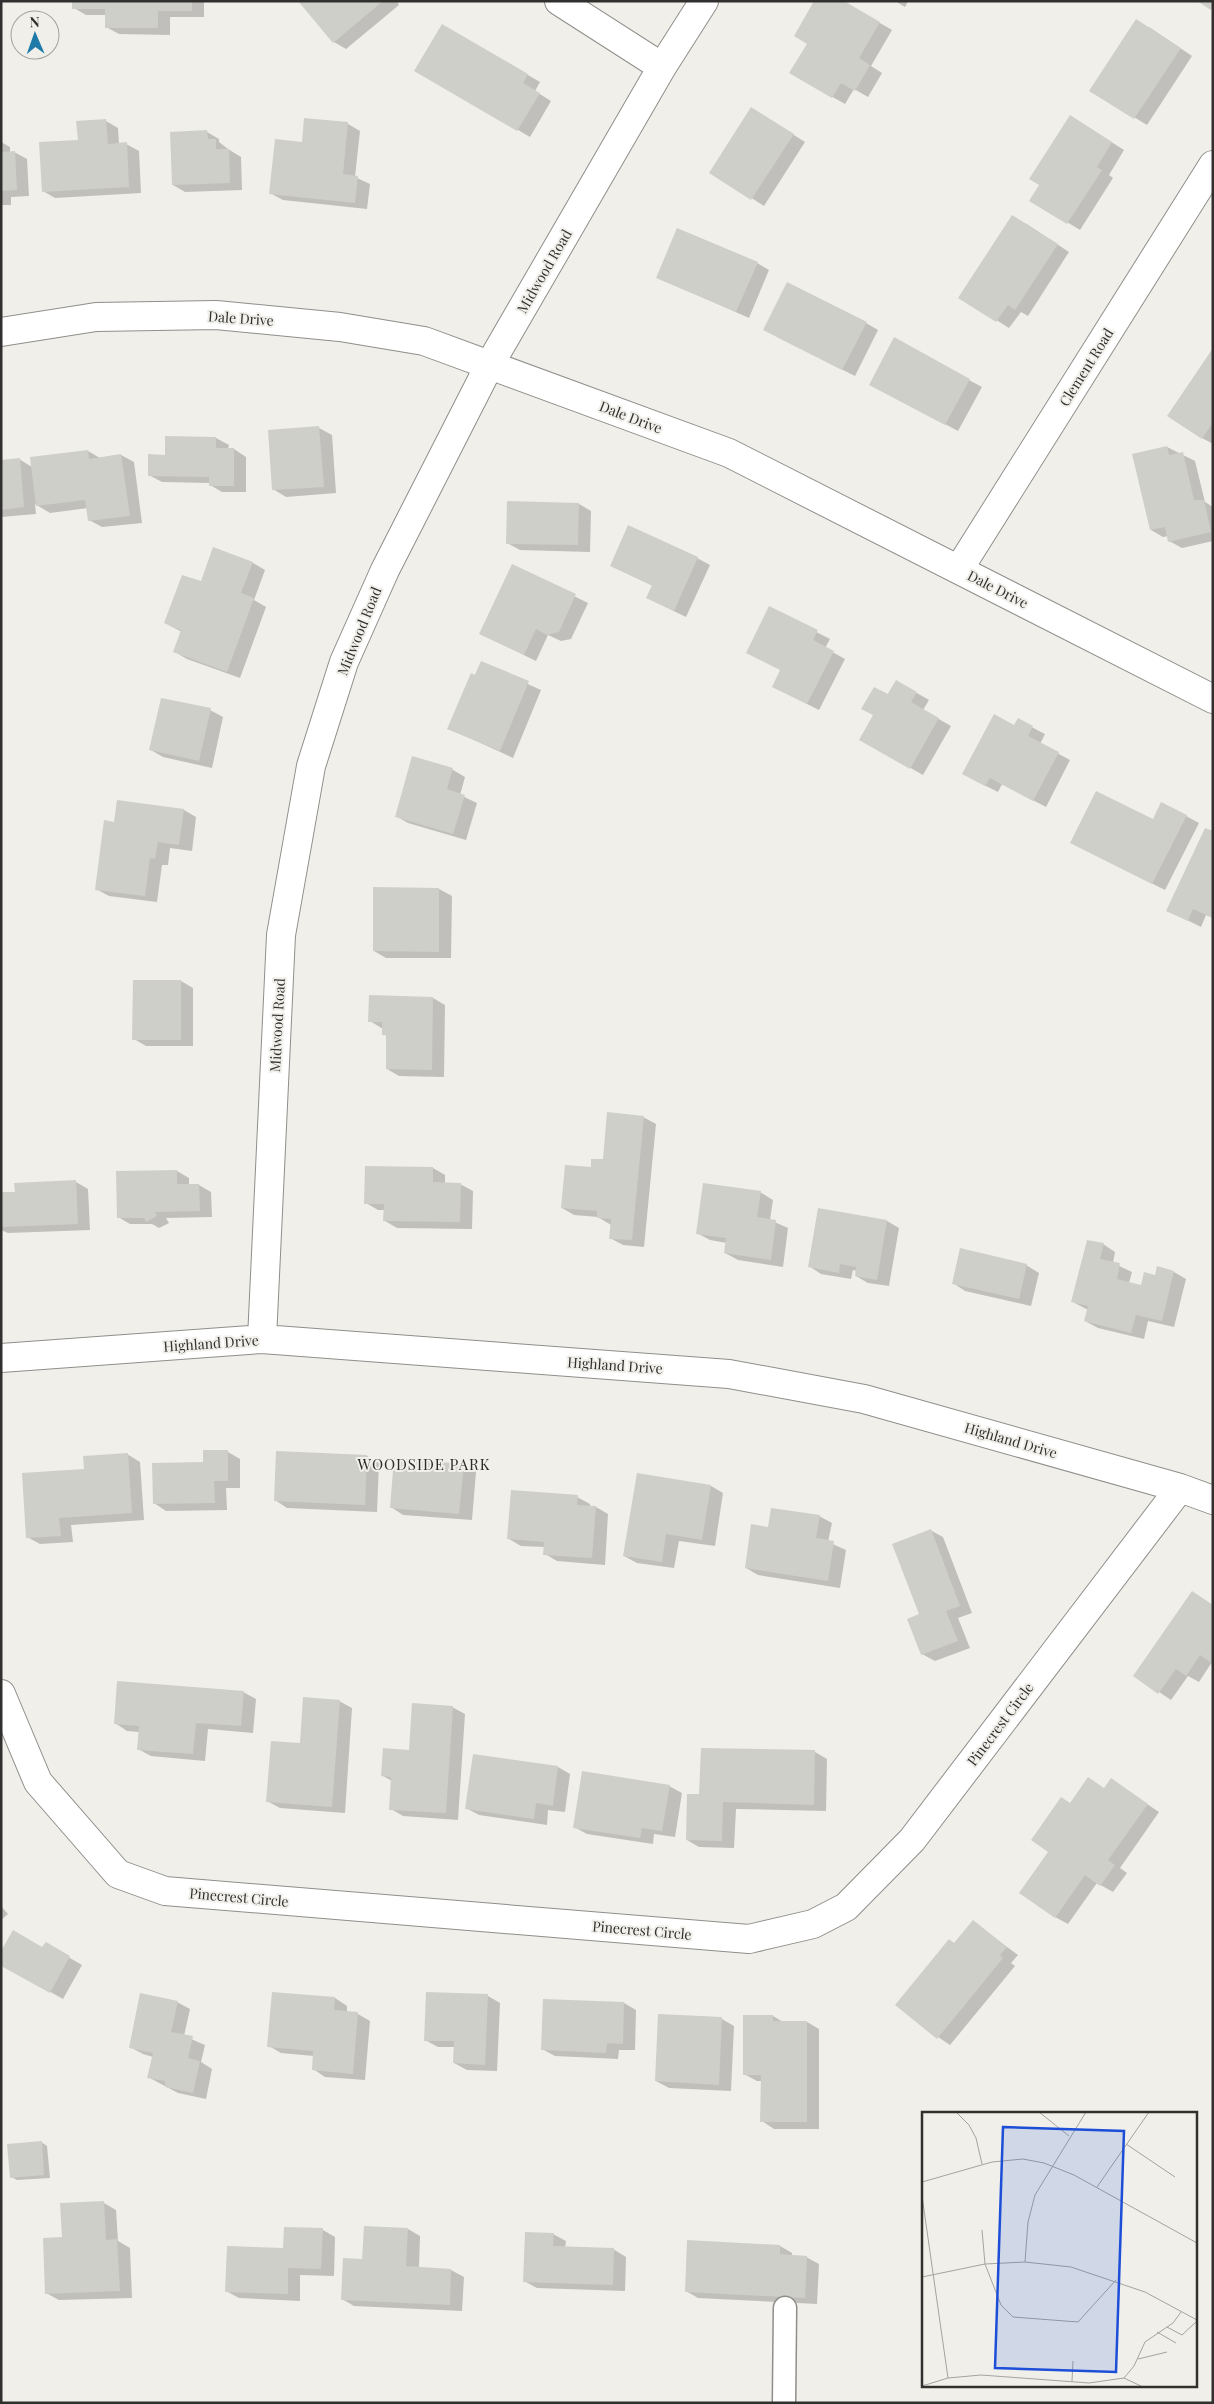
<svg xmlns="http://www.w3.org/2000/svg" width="1214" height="2404" viewBox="0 0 1214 2404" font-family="'Playfair Display',serif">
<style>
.shadow{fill:#0003}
.building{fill:#cfcfca}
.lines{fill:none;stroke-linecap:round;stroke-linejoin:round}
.lane-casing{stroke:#8f8e8a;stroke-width:25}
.street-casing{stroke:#8f8e8a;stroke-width:30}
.secondary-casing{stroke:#8f8e8a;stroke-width:30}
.lane{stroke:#fff;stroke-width:22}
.street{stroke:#fff;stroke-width:28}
.secondary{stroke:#fff;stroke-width:28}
.labels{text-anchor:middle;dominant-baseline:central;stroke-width:4;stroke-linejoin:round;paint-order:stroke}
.street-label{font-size:14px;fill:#31302f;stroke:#f0efea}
.neighbourhood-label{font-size:15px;letter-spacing:1px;fill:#2c2b28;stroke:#f0efea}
.inset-road{fill:none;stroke:#a4a39f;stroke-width:1}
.view{fill:#1d4ed8;fill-opacity:0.15;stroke:#1d4ed8;stroke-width:2.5}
.inset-edge{fill:none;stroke:#31302f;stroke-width:2.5}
</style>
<rect width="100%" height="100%" fill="#f0efea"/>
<path class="shadow" d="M74,1H204V17H170V35L119,34L106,27V15H86L74,8Z
M299,1H397L399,5L346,49L334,42Z
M842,1L892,30L871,66L882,73L868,97L854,89L845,104L790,73L808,43Z
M895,1H908L905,7Z
M443,26L540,82L535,91L551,101L530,137L416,70Z
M1149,27L1192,56L1147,125L1091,91Z
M764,116L805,142L764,206L711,172Z
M106,121L118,128L119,144H126L139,151L141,193L55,198L43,191L79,141Z
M348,124L360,131L355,177L370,184L367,209L283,200L270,193L303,143Z
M1083,124L1124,150L1109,175L1113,178L1080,230L1031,200Z
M207,132L219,139V142L228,149L241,157L242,190L185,192L173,185Z
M1,142L10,147V152H14L27,159L29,196L11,197V205H1Z
M1025,223L1069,252L1028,316L1021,312L1009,328L960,297Z
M757,263L769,270L749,318L657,277Z
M866,323L878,330L855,376L777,337Z
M1213,350V444L1202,438Z
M969,380L982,387L958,431L883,391Z
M319,428L332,435L336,493L286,497L273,489L269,431Z
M166,437L216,438L229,445L228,449H234L246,457V492H222L210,485V483L162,482L149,475L166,456Z
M1167,447L1195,461L1205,502L1213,507V541L1182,548L1169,541L1168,536L1163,537L1151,530Z
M88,451L100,458L121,455L134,462L142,523L102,527L89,520L88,508L50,513L35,504L36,514L1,517V461L19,459L32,467Z
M579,504L591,511L590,552L520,550L507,543Z
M213,549L253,563L265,570L254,600L266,607L240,678L187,659L175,652L182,632L165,623L201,583Z
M697,558L710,565L686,617L647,598L653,586L611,566Z
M513,566L588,603L571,639L561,641L548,635L536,661L493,640Z
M769,608L830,639L825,648L845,659L819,710L773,687L781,671Z
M481,663L541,690L513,758L448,728Z
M896,681L929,700L923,710L951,726L923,775L860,739Z
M210,710L223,717L212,768L163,757L151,750Z
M1018,720L1045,734L1040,744L1070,760L1046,807L1002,784L998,792L976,781Z
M413,758L453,770L465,777L460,795L477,803L466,840L408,823L396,816Z
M1162,803L1199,823L1165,890L1071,843L1153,821Z
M184,810L196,817L192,851L170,848L168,865H162L157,902L109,896L96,889L115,823Z
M1213,833V918L1206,915L1201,927L1167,910Z
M374,888L439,889L452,896L451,958H386L374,951Z
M181,981L193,988V1046H146L134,1039Z
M433,998L445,1005L444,1077L399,1076L387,1069L388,1037L383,1034V1029L370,1021Z
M643,1117L656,1124L644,1247L623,1245L610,1238L611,1225L598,1217L574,1215L562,1208L592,1168L604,1161Z
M433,1168L445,1175V1184H460L473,1191L472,1229L397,1228L385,1221V1210H378L366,1203Z
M177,1171L189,1178V1185H199L211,1192L212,1217L166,1218L169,1223L159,1228L152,1224H130L118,1217Z
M76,1182L88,1189L90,1230L8,1233L1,1230V1194Z
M760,1192L773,1200L770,1220L788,1228L783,1267L738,1260L725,1253L727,1243L710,1240L697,1233Z
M819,1210L887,1221L899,1228L889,1286L868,1283L856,1276L857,1271L853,1270L851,1279L821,1274L809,1266Z
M1103,1244L1115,1252L1113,1263L1132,1272L1129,1283L1142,1286L1156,1277L1174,1272L1186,1279L1174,1327L1148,1321L1144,1339L1098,1328L1085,1321L1088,1310L1073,1302Z
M1026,1265L1039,1273L1031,1306L965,1291L953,1283Z
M228,1452L240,1459V1488H226L227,1510L166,1511L154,1503L205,1463Z
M127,1454L140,1462L144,1520L71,1525L73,1542L40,1544L27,1537L86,1470Z
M367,1456L379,1463L377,1512L287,1508L275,1500Z
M463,1465L476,1472L472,1520L403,1515L391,1507Z
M638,1474L711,1486L723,1493L715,1546L679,1541L674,1568L637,1563L624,1556Z
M577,1497L590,1504V1507H596L608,1514L605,1565L557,1561L545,1554V1547L521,1546L509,1539Z
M819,1516L832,1523L828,1542L846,1550L840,1588L758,1575L746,1568L769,1528Z
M930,1530L943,1537L972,1613L958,1618L970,1648L935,1661L922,1654L921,1615Z
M1213,1605L1212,1662L1199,1682L1188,1676L1171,1700L1135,1676Z
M243,1692L256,1699L253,1733L208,1729L205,1761L151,1756L138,1749L140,1732L127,1731L115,1723Z
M339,1701L352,1708L345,1813L280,1808L267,1801L301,1745Z
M452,1707L465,1714L458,1820L403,1816L391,1809L392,1781L383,1776L410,1751Z
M815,1752L827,1759L826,1811L736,1809L734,1848L699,1847L687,1840L700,1795Z
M558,1767L570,1774L565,1812L548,1810L547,1825L479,1815L466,1808Z
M1111,1780L1159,1812L1120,1868L1127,1873L1113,1892L1097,1883L1068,1924L1055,1917L1050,1852L1071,1804L1105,1789Z
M669,1786L682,1793L675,1837L654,1834L653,1844L587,1834L574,1827Z
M1,1906L8,1914L1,1920Z
M973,1922L1018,1955L1011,1963L1015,1966L950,2045L938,2037L955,1944Z
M46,1944L82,1965L63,1999L1,1964L43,1949Z
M273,1993L335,1998L347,2006V2012L358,2014L370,2021L365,2080L325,2077L313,2069L314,2056L281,2053L269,2046Z
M488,1996L500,2003L497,2071L467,2070L454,2063L455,2047H438L425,2040Z
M177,2002L190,2009L184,2036L205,2045L201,2062L212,2069L206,2099L178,2093L148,2077L153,2057L143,2054L130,2047Z
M624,2003L636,2010L635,2050H619L618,2059L555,2056L542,2049Z
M659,2015L722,2019L734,2026L731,2091L669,2088L656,2081Z
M773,2016L783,2022H807L819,2029V2129H774L762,2121V2081H757L744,2074Z
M41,2142L47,2146L50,2178L17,2180L11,2177Z
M104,2203L116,2210L118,2241L130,2248L132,2298L59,2300L46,2293L63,2238Z
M408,2229L420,2236L419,2268L451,2270L464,2277L462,2311L354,2306L342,2299Z
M323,2230L335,2237L334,2276L300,2275V2301L239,2298L226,2291L284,2249Z
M553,2234L566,2241L565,2248L613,2249L626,2257L625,2291L537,2288L524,2281Z
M780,2246L792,2253V2256L806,2257L819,2264L817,2304L698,2298L686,2291Z"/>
<path class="building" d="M72,1H192V11H158V28H105V9H72Z
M298,1H383L333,43Z
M814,1H844L880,22L859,58L870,65L855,91L841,83L832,98L789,73L807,44L794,36Z
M1197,1H1213V6L1211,10Z
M1136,19L1181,48L1134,119L1089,91Z
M442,24L528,74L523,83L540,93L517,131L414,71Z
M751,107L794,134L751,200L709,173Z
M1070,115L1112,142L1097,167L1102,170L1067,224L1029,201L1039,185L1029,179Z
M304,118L348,122L343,174L358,176L355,203L269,194L275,139L302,142Z
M106,119L108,144L127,142L129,187L42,192L39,142L78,140L76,121Z
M207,130L208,139H216V149H229L230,183L172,185L170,132Z
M15,151L17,190L1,191V152Z
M1012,215L1058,244L1015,310L1008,305L996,322L958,298Z
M677,228L758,262L736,312L656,278Z
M787,282L867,322L842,370L763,330Z
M894,337L970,379L945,425L869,385Z
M1213,348V422L1202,439L1167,416Z
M319,426L324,487L272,490L268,430Z
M165,436L216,437V448H234V486H209V477L148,476V454L165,455Z
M1167,446L1169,455L1183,452L1194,500H1204L1211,532L1168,542L1165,527L1150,530L1132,454Z
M88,450L89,459L121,454L130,516L88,521L85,500L36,506L30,457Z
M20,458L24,507L1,510V460Z
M507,501L579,503L578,545L506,544Z
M628,525L698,557L674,611L646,598L652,585L610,566Z
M213,547L253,562L241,593L254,598L227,672L173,652L181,630L164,623L182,575L201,581Z
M512,564L576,594L559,632L547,635L536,629L524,655L479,634Z
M769,606L818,630L813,640L834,651L807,704L772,687L780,670L746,653Z
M481,661L529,681L500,751L447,729L471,673L475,675Z
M896,680L917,692L911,702L939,718L910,769L859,740L873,715L861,709L874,687L888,694Z
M161,698L211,708L199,761L149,750Z
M994,714L1014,725L1018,718L1033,726L1028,736L1059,752L1033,801L990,778L985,786L962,774Z
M412,756L453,768L447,789L465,795L453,834L395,817Z
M1096,791L1153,819L1161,802L1187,815L1152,884L1070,843Z
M117,800L184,809L179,845L158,842L155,859L150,858L145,896L95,890L104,820L114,822Z
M1205,828L1213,831V918L1193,909L1188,921L1166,911Z
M373,887L439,888V952L373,951Z
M133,980H181V1040H132Z
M369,995L433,997L432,1070L386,1069V1035H382V1022H368Z
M607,1112L644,1116L632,1240L609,1239L611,1219L597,1218V1211L561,1208L565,1165L591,1167V1159H603Z
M365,1166L433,1167V1182L461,1183L460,1222L383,1221L384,1204H364Z
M177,1170V1184H199L200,1211L155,1212L157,1216L146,1222L144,1218H117L116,1171Z
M76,1180L78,1224L1,1227V1192H15L14,1183Z
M703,1183L761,1191L757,1217L776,1220L771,1260L724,1253L726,1238L696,1234Z
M818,1208L887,1220L877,1280L855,1276L856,1267L840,1264L839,1273L808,1267Z
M1087,1240L1104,1243L1100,1259L1120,1263L1117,1279L1141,1285L1144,1272L1155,1275L1157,1266L1174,1271L1162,1321L1136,1315L1131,1333L1084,1321L1088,1306L1071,1302Z
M960,1248L1027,1264L1019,1299L952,1284Z
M203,1450H228V1481H214L215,1503L153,1504L152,1463L203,1462Z
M276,1451L367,1455L365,1505L274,1501Z
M128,1453L132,1513L59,1518L61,1536L26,1538L22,1473L84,1469L83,1456Z
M394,1458L464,1464L459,1514L390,1508Z
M637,1473L711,1485L702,1540L666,1534L662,1562L623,1556Z
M511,1490L578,1495L577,1505L596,1506L592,1558L543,1555L544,1542L507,1539Z
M771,1508L820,1515L816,1538L834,1541L828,1581L745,1568L751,1524L768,1527Z
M931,1529L960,1606L946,1611L958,1641L921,1655L907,1619L919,1614L892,1544Z
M1192,1591L1213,1605V1664L1200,1655L1186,1676L1176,1669L1158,1694L1133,1676Z
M117,1681L244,1691L241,1726L196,1723L193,1754L137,1750L139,1726L114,1724Z
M303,1697L340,1700L332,1807L266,1802L271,1741L300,1743Z
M412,1703L453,1706L446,1813L389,1810L391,1777L381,1776L383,1748L409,1750Z
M701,1748L815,1750L814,1805L723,1802L722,1841L686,1840L687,1794H699Z
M473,1754L558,1766L553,1806L536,1803L534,1819L465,1809Z
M582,1771L670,1785L662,1831L642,1828L640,1838L573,1828Z
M1088,1777L1104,1788L1111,1778L1148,1804L1108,1860L1115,1865L1100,1886L1085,1875L1055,1918L1019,1893L1048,1852L1031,1840L1061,1797L1070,1803Z
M973,1920L1007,1947L1000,1955L1003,1958L937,2039L895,2005L949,1939L954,1943Z
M13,1930L42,1947L46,1942L70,1956L50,1993L1,1966V1951Z
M272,1992L335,1997L334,2010L358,2012L353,2074L312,2070L313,2051L267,2047Z
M426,1992L488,1994L485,2065L453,2063L454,2041H424Z
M140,1993L178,2001L171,2032L193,2036L188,2058L200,2061L193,2093L165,2087V2081L147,2078L153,2053L129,2048Z
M543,1999L624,2002L623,2044L607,2043L606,2053L541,2050Z
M658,2014L722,2017L719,2085L655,2081Z
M743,2015H773V2021H807V2122H760L761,2075H743Z
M42,2141L44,2175L10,2178L7,2144Z
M104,2201L106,2240L117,2239L120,2291L45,2294L43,2238L62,2237L60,2203Z
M364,2226L408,2228L406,2266L451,2269L450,2305L341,2300L343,2258L362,2259Z
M284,2227L323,2228L321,2269L288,2268V2294L225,2292L227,2246L283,2248Z
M525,2232L554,2233L553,2246L614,2248L613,2285L523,2282Z
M687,2240L780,2245V2254L807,2256L805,2298L685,2292Z"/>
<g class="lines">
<defs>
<path id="lane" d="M784,2403L785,2308"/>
<path id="street" d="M559,1L662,67
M959,569L1213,165
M262,1339L281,935L311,766L344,662L385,570L490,364L662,67L704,1
M1,1358L262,1339L729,1374L864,1399L1180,1488L1213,1500
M1,1694L38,1782L118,1874L165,1891L749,1939L813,1924L846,1907L912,1840L1180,1488"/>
<path id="secondary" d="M1,332L96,317L216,315L340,327L424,341L729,453L1213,699"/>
</defs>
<use href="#lane" class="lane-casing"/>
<use href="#street" class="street-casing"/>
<use href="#secondary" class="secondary-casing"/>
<use href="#lane" class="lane"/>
<use href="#street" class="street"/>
<use href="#secondary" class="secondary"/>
</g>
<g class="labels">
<g class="street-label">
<text transform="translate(544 271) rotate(-60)">Midwood Road</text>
<text transform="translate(241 318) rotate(4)">Dale Drive</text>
<text transform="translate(1086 367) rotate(-58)">Clement Road</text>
<text transform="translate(631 417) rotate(21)">Dale Drive</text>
<text transform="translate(998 589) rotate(27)">Dale Drive</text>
<text transform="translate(359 631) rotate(-68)">Midwood Road</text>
<text transform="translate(277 1025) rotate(-87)">Midwood Road</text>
<text transform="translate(211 1343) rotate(-4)">Highland Drive</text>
<text transform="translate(615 1365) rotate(4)">Highland Drive</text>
<text transform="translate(1011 1440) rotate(16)">Highland Drive</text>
<text transform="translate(1000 1724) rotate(-53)">Pinecrest Circle</text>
<text transform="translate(239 1897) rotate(5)">Pinecrest Circle</text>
<text transform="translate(642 1930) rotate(5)">Pinecrest Circle</text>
</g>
<g class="neighbourhood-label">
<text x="424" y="1464">WOODSIDE PARK</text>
</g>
</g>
<g transform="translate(922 2112)">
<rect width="275" height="275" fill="#f0efea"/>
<path class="inset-road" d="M34,0L47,13L54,26L60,52M117,0L147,24M204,32L253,65M0,70L70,50L101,47L122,51L152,63L275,131M175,75L227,0M0,84L26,266M60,118L63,152L79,193L91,205L156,210L194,168M103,150L106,110L113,83L164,0M0,165L63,152L103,150L149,155L223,180L275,208M245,215L260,223L275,209M235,220L254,231M216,247L245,240M202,266L212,254L223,230L251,211L259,200M150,269L151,249M0,274L26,266L59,263L167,271L202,266L221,275"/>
<path class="view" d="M81,15L202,19L194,260L73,256Z"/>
<rect width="275" height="275" class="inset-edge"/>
</g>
<rect width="1214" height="2404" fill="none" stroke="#31302f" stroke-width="5"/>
<g transform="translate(35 35) rotate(358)"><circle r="24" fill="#f0efea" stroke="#a4a39f"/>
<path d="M0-4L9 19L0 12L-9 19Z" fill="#1e7ba9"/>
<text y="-8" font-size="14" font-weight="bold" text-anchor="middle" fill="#31302f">N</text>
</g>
</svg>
